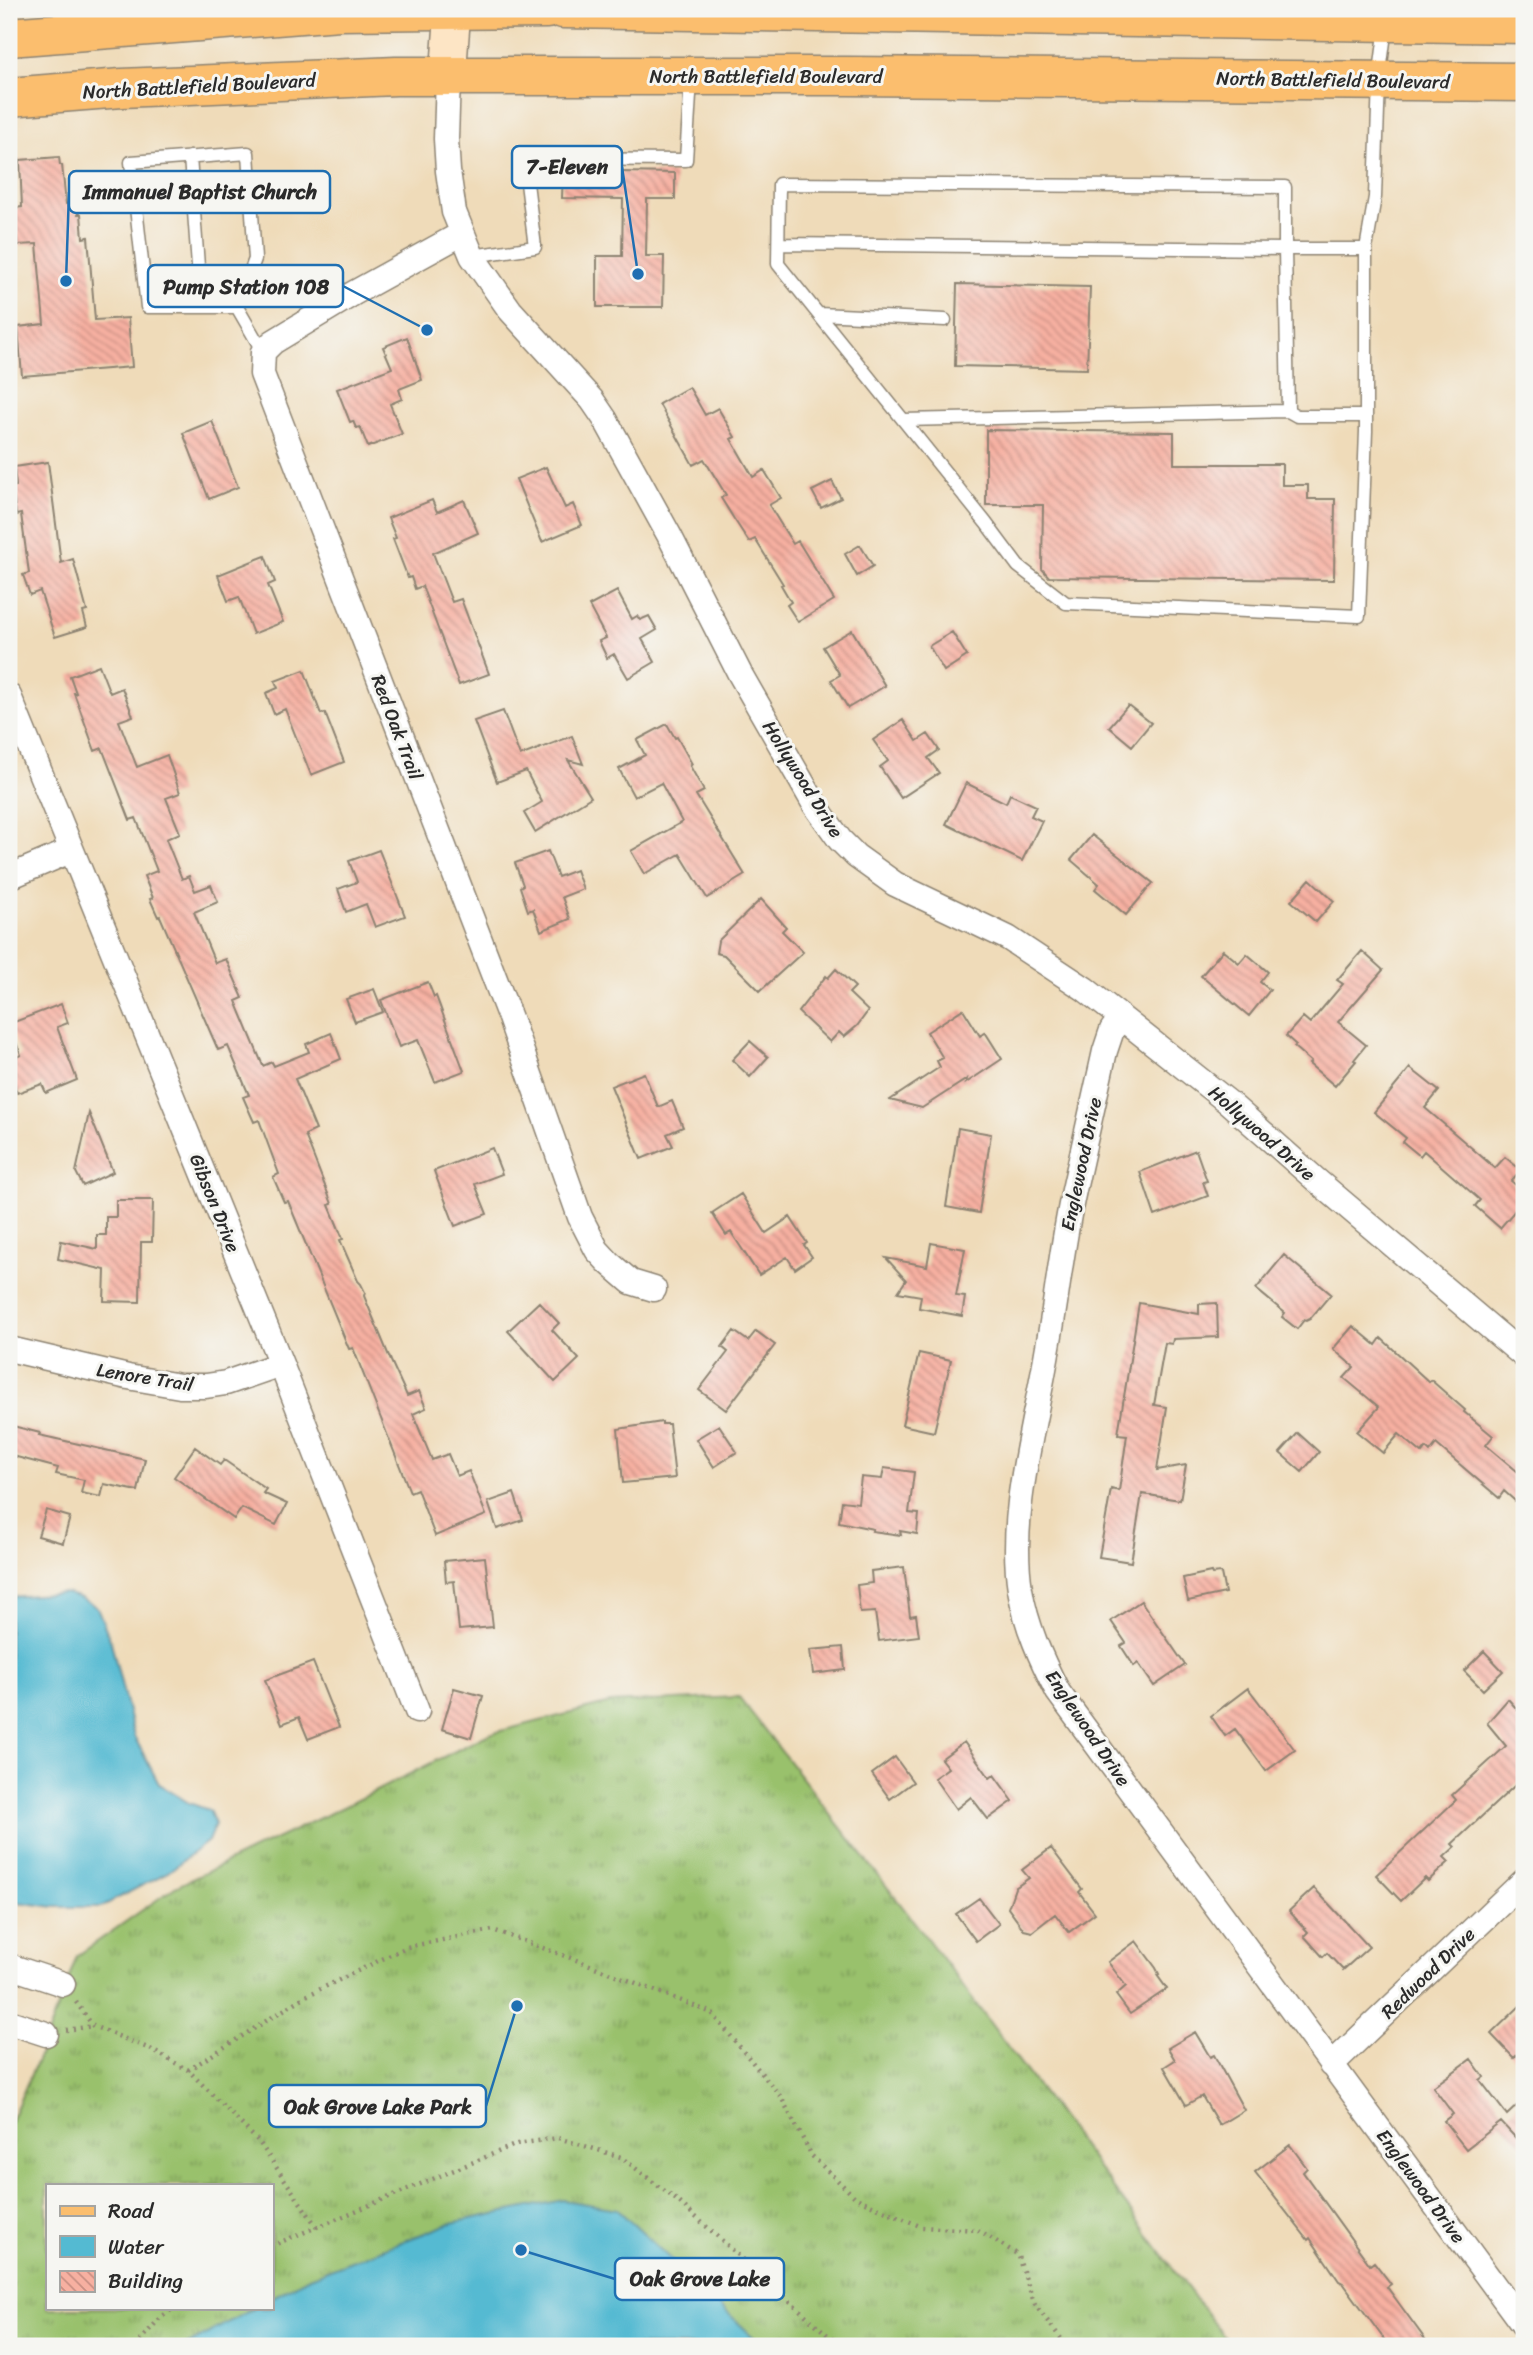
<svg xmlns="http://www.w3.org/2000/svg" width="1533" height="2355" viewBox="0 0 1533 2355" font-family="Sriracha,sans-serif">
<style>
.grass{fill:url(#grass-tufts);stroke:#62764c;stroke-width:2;fill-rule:evenodd}
.water{fill:#54bad2;stroke:#40727e;stroke-width:2}
.building{fill:url(#building-back-hatch)}
.lines{fill:none;stroke-linecap:round;stroke-linejoin:round}
.lane-casing{stroke:#8d8372;stroke-width:15}
.street-casing{stroke:#8d8372;stroke-width:27}
.secondary-casing{stroke:#8d8372;stroke-width:38}
.primary-casing{stroke:#8d8372;stroke-width:41}
.path{stroke:#8d8372;stroke-width:4.5;stroke-dasharray:2 5;stroke-linecap:butt}
.lane{stroke:#fff;stroke-width:12}
.street{stroke:#fff;stroke-width:24}
.secondary{stroke:#fde5c5;stroke-width:35}
.primary{stroke:#fbbe6e;stroke-width:38}
.labels{text-anchor:middle;dominant-baseline:central;stroke-width:6;stroke-linejoin:round;paint-order:stroke}
.street-label{font-size:19px;fill:#2b2b2b;stroke:#f6f6f2}
.leader{fill:none;stroke:#1f6fb2;stroke-width:2.5}
.callout-dot{fill:#1f6fb2;stroke:#f6f6f2;stroke-width:2.5}
.callout{fill:#f6f6f2;stroke:#1f6fb2;stroke-width:2.5}
.callout-label{font-size:21px;text-anchor:middle;font-weight:bold;fill:#2b2b2b}
</style>
<defs>
<pattern id="grass-tufts" width="24" height="20" patternUnits="userSpaceOnUse" patternTransform="scale(1.75)"><rect width="24" height="20" fill="#99c16c"/><path d="M3 7l-1-3M5 7V3M7 7l1-3M15 17l-1-3M17 17v-4M19 17l1-3" fill="none" stroke="#7d9d59"/></pattern>
<pattern id="building-back-hatch" width="6" height="6" patternUnits="userSpaceOnUse" patternTransform="scale(1.75)"><rect width="6" height="6" fill="#f7b0a1"/><path d="M-1 5l2 2M0 0l6 6M5-1l2 2" fill="none" stroke="#c88f83"/></pattern>
</defs>
<rect width="100%" height="100%" fill="#f6f6f2"/>
<filter id="ink" filterUnits="userSpaceOnUse"><feTurbulence type="fractalNoise" baseFrequency=".0143" numOctaves="2"/><feDisplacementMap in="SourceGraphic" scale="14" xChannelSelector="R" yChannelSelector="G"/><feConvolveMatrix kernelMatrix="1 2 1 2 8 2 1 2 1" color-interpolation-filters="sRGB"/></filter>
<filter id="wash" filterUnits="userSpaceOnUse"><feTurbulence type="fractalNoise" baseFrequency=".00686" numOctaves="4" result="noise"/><feDisplacementMap in="SourceGraphic" scale="28" xChannelSelector="R" yChannelSelector="G"/><feGaussianBlur stdDeviation="1.57" result="paint"/><feColorMatrix in="noise" values="0 0 0 0 0 0 0 0 0 0 0 0 0 0 0 0 0 1.4 0 .05"/><feComposite in="paint" operator="in"/></filter>
<g filter="url(#wash)">
<rect width="100%" height="100%" fill="#efdbb9"/>
<path class="grass" d="M739,1697L923,1933L1231,2346H9V2125L39,2056L77,1956L175,1887L362,1798L489,1734L610,1703ZM47,2185H271V2308H47Z"/>
<path class="water" d="M65,1593L81,1598L97,1607L111,1642L134,1736L159,1784L189,1803L209,1810L215,1824L208,1841L168,1872L101,1907H55L9,1901V1597Z
M563,2200L617,2209L763,2346H185L254,2308H271V2298L309,2277L451,2223Z"/>
<g id="blocks">
<path class="building" d="M59,157L60,165H62L66,204L77,203L78,214H81L83,238L88,237L95,320L128,318L132,367L22,376L18,327L44,324L37,244L17,245L14,208L22,207L20,160Z
M563,171L675,173V199H647L646,256H664L663,307H597V256H622L623,199L562,198Z
M957,284L1090,287L1087,369L955,366Z
M407,337L422,380L399,389L402,399L390,404L402,434L368,447L360,427L356,428L353,421L350,422L337,389L392,368L383,347Z
M689,387L705,415L718,408L735,437L731,439L753,477L764,470L781,498L769,505L793,544L798,541L834,600L798,622L787,605L791,602L781,585L783,584L755,539L749,542L734,519L721,498L726,495L704,459L693,465L659,404Z
M212,421L238,487L209,499L183,433Z
M986,430L1174,432V464H1282V485H1308V499H1335L1334,580L1049,577L1042,569L1043,505H986Z
M48,462L61,563L73,559L87,611L83,612L87,627L55,637L40,591L30,595L23,575L29,573L21,514L16,515L12,487L16,486L14,467Z
M546,467L565,508L573,504L582,525L542,542L516,479Z
M832,481L841,498L821,508L812,491Z
M432,500L437,512L464,500L478,533L433,553L452,602L461,599L489,674L459,685L422,586L415,589L411,577L408,578L393,539L396,538L388,518Z
M860,545L873,566L857,576L845,554Z
M265,556L275,582L268,585L283,622L253,634L239,597L228,601L218,575Z
M617,591L632,619L637,616L640,620L649,616L657,630L642,639L655,662L628,678L614,654L607,658L599,641L606,638L589,606Z
M852,630L885,686L848,708L831,680L840,675L823,647Z
M952,632L967,656L944,671L929,646Z
M99,665L110,693L122,688L133,716L119,721L137,767L167,755L180,793L166,798L180,833L166,839L182,879L189,876L195,891L211,885L218,902L194,912L215,963L226,959L243,998L236,1001L263,1066L272,1062L274,1066L309,1052L306,1044L331,1033L341,1059L295,1079L316,1130L305,1135L332,1204L329,1205L343,1239L340,1240L358,1281L361,1284L365,1292L364,1296L391,1361L407,1396L419,1391L426,1408L413,1414L432,1460L448,1454L457,1476L469,1471L486,1515L435,1536L417,1489L410,1492L353,1348L349,1349L288,1201L284,1202L273,1177L279,1174L259,1120L254,1122L243,1097L249,1095L228,1046L218,1050L160,916L158,917L150,899L153,898L144,876L157,871L136,818L130,820L102,748L95,751L74,693H76L70,676Z
M304,670L321,714L325,713L344,762L311,775L285,709L274,714L266,693L278,688L275,681Z
M1128,705L1151,723L1132,746L1109,727Z
M503,711L520,756L572,736L583,764L568,760L591,797L535,832L524,813L542,802L526,771L497,782L474,721Z
M903,720L917,741L928,734L939,750L928,758L939,773L901,798L880,767L888,761L873,740Z
M667,724L675,738L677,737L692,764L690,766L704,791L696,795L745,875L707,898L680,854L644,874L631,851L682,822L661,783L634,797L619,769L645,755L637,740Z
M966,783L1006,803L1010,794L1036,806L1031,816L1042,821L1022,861L946,824Z
M1092,835L1153,883L1126,915L1095,889L1099,884L1071,860Z
M379,850L405,916L375,927L366,904L346,912L338,889L357,882L349,861Z
M548,851L558,877L576,870L583,889L562,897L570,919L541,931L533,909L528,911L520,887L523,885L515,863Z
M1310,879L1334,901L1316,922L1291,901Z
M761,899L786,927L782,931L803,952L760,991L724,955L716,953L718,941Z
M1223,950L1239,963L1247,954L1268,972L1260,982L1270,990L1249,1016L1201,976Z
M1362,951L1383,970L1338,1022L1366,1045L1354,1060L1356,1061L1335,1086L1309,1064L1311,1062L1294,1047L1296,1045L1286,1036L1303,1017L1310,1023L1343,984L1337,980Z
M836,969L855,987L849,993L868,1011L857,1026L844,1037L839,1032L830,1042L798,1012L826,976L828,978Z
M428,982L434,997L436,996L464,1071L435,1082L418,1040L399,1047L381,1000Z
M374,989L383,1012L355,1022L346,999Z
M61,1004L68,1023L57,1027L77,1080L46,1093L42,1084L17,1093L9,1071V1060L21,1055L9,1024Z
M963,1009L980,1036L985,1032L1002,1059L966,1083L967,1079L922,1108L890,1100L940,1067L937,1061L943,1058L927,1032Z
M750,1041L768,1057L750,1077L732,1060Z
M1410,1068L1439,1091L1425,1108L1495,1168L1505,1157L1521,1170L1511,1181L1524,1192V1200L1500,1228L1475,1206L1480,1200L1424,1151L1420,1156L1403,1142L1406,1138L1374,1112Z
M644,1073L658,1107L672,1101L683,1127L667,1134L673,1146L641,1159L611,1086Z
M89,1113L113,1172L83,1186L76,1172Z
M958,1128L991,1134L979,1213L946,1207Z
M492,1148L502,1174L475,1184L487,1214L455,1226L434,1171Z
M1196,1150L1207,1181L1203,1182L1208,1196L1155,1216L1140,1172Z
M741,1194L766,1233L790,1217L807,1243L804,1245L812,1257L795,1269L787,1257L759,1275L731,1232L726,1235L712,1213Z
M116,1200H153L152,1242H141L140,1302L104,1301L105,1270L58,1259L61,1241L97,1249V1235H106V1217H116Z
M931,1243L965,1249L956,1296L965,1297L962,1316L919,1308L921,1296L898,1292L906,1280L886,1258L927,1266Z
M1284,1255L1331,1294L1310,1319L1306,1321L1304,1320L1297,1329L1282,1317L1285,1313L1256,1289Z
M539,1302L559,1323L552,1330L579,1359L555,1382L508,1331Z
M1139,1303L1199,1314V1304L1217,1303L1218,1337L1173,1339L1172,1344L1165,1343L1154,1405L1167,1407L1157,1470L1186,1465L1180,1500L1142,1494L1131,1562L1099,1557L1111,1489L1119,1491L1127,1435L1118,1434Z
M1353,1326L1376,1345L1381,1338L1429,1382L1431,1380L1465,1410L1464,1412L1493,1436L1486,1445L1524,1477V1509L1504,1491L1499,1498L1436,1444L1430,1452L1426,1448L1422,1453L1399,1434L1383,1453L1357,1432L1379,1407L1344,1378L1354,1367L1333,1349Z
M734,1331L748,1341L756,1331L775,1345L726,1410L699,1390L728,1352L722,1347Z
M919,1353L951,1360L934,1432L902,1425Z
M662,1422V1424H669L675,1478L623,1483L618,1429Z
M9,1425L40,1433L39,1435L145,1459L138,1491L104,1484L101,1497L81,1493L84,1480L56,1474L58,1468L9,1455Z
M719,1425L737,1452L714,1467L696,1439Z
M1298,1433L1319,1452L1302,1472L1280,1453Z
M195,1447L220,1465L224,1460L266,1489L263,1493L287,1504L276,1525L242,1508L234,1519L174,1477Z
M884,1468L914,1472L909,1513L919,1514L917,1534L900,1531L901,1535L872,1531L873,1529L839,1522L842,1501L858,1503L861,1477L882,1479Z
M514,1493L523,1520L497,1529L488,1502Z
M46,1510L70,1517L63,1543L38,1536Z
M485,1557L493,1627L459,1630L454,1581L446,1582L444,1561Z
M904,1567L910,1616L916,1615L919,1636L879,1641L875,1612L860,1613L857,1585L872,1583L871,1571Z
M1211,1572L1212,1574L1221,1573L1225,1593L1188,1601L1183,1578Z
M1141,1601L1185,1665L1154,1686L1138,1663L1134,1666L1121,1646L1126,1643L1111,1621Z
M843,1647L845,1670L813,1674L810,1650Z
M1484,1651L1503,1671L1483,1690L1464,1671Z
M313,1662L339,1727L308,1739L299,1717L282,1724L265,1680Z
M454,1688L483,1696L471,1738L442,1729Z
M1248,1688L1295,1750L1266,1771L1235,1729L1225,1736L1211,1716Z
M1508,1699L1524,1717V1777L1452,1844L1455,1847L1444,1857L1449,1862L1428,1881L1425,1878L1401,1901L1376,1875L1456,1800L1452,1795L1506,1746L1487,1723Z
M964,1742L990,1778L994,1775L1013,1801L988,1819L971,1797L956,1809L934,1778L948,1768L941,1759Z
M895,1757L913,1782L890,1799L872,1774Z
M1051,1848L1082,1889L1079,1892L1095,1913L1069,1932L1055,1914L1032,1932L1024,1930L1008,1908L1015,1888L1029,1878L1022,1870Z
M1314,1888L1369,1947L1343,1970L1327,1953L1323,1957L1304,1936L1308,1932L1289,1911Z
M979,1898L999,1924L976,1941L956,1914Z
M1136,1941L1156,1968L1159,1974L1157,1975L1167,1989L1130,2014L1116,1995L1126,1986L1108,1962Z
M1524,2002V2048L1514,2058L1491,2034Z
M1195,2032L1210,2057L1214,2055L1244,2110L1219,2125L1202,2096L1186,2105L1164,2067L1175,2060L1168,2048Z
M1471,2059L1484,2077L1480,2080L1507,2115L1524,2099V2147L1501,2122L1466,2149L1444,2121L1453,2114L1433,2087Z
M1290,2145L1307,2168L1303,2172L1370,2265L1374,2262L1391,2284L1387,2287L1430,2346H1389L1343,2283L1339,2281L1310,2238L1308,2240L1255,2172Z"/>
</g>
</g>
<g filter="url(#ink)">
<use href="#blocks" fill-opacity="0" stroke="#8d8372" stroke-width="2"/>
<g class="lines">
<defs>
<path id="lane" d="M248,153L255,259L237,307H147L131,162Z
M190,157L201,307
M779,244L1285,249L1288,411L1297,416H1366
M1366,249H1285V187L779,184L778,264L986,523L1018,566L1066,603L1359,616L1366,431V249L1375,197L1379,80L1386,26
M472,256L535,247L524,159L686,160L691,79
M237,307L263,352
M819,314L945,320
M904,420L1288,411"/>
<path id="street" d="M448,77L446,139L448,171L454,212L472,256L510,310L592,400L605,419L669,535L740,674L815,805L840,840L856,856L895,884L1008,938L1085,989L1228,1102L1315,1179L1524,1356
M461,234L354,293L273,342L263,352L262,374L510,1018L580,1217L597,1250L609,1263L631,1282L654,1289
M9,696L281,1364L417,1711
M9,877L70,851
M1121,1018L1112,1030L1105,1051C1095,1097 1084,1144 1074,1190C1062,1244 1057,1298 1047,1352C1035,1425 1008,1515 1020,1589C1026,1626 1041,1659 1058,1692L1524,2326
M9,1349L128,1377L180,1386H206L226,1383L281,1364
M9,1966L63,1984
M9,2022L46,2034
M1331,2065L1524,1881"/>
<path id="secondary" d="M448,77L453,9"/>
<path id="primary" d="M563,9L1524,24
M9,37L339,11L547,9
M9,97L122,88L396,76H847L1524,82"/>
</defs>
<use href="#lane" class="lane-casing"/>
<use href="#street" class="street-casing"/>
<use href="#secondary" class="secondary-casing"/>
<use href="#primary" class="primary-casing"/>
<path class="path" d="M76,2002L93,2026L150,2049L188,2070L259,2142L317,2227
M66,2030L93,2026
M188,2070L306,1996L407,1947L493,1930L590,1965L712,2013L781,2097L812,2156L856,2198L922,2227L978,2230L1017,2254L1035,2305L1067,2346
M271,2246L517,2144L558,2138L621,2157L679,2202L840,2346
M135,2346L161,2317L174,2308"/>
<use href="#lane" class="lane"/>
<use href="#street" class="street"/>
<use href="#secondary" class="secondary"/>
<use href="#primary" class="primary"/>
</g>
</g>
<g class="labels">
<g class="street-label">
<text x="766" y="76">North Battlefield Boulevard</text>
<text transform="translate(1333 80) rotate(1)">North Battlefield Boulevard</text>
<text transform="translate(199 86) rotate(-3)">North Battlefield Boulevard</text>
<text transform="translate(397 727) rotate(69)">Red Oak Trail</text>
<text transform="translate(803 779) rotate(58)">Hollywood Drive</text>
<text transform="translate(1262 1133) rotate(41)">Hollywood Drive</text>
<text transform="translate(1081 1164) rotate(-78)">Englewood Drive</text>
<text transform="translate(215 1203) rotate(68)">Gibson Drive</text>
<text transform="translate(145 1377) rotate(9)">Lenore Trail</text>
<text transform="translate(1088 1728) rotate(56)">Englewood Drive</text>
<text transform="translate(1428 1973) rotate(-44)">Redwood Drive</text>
<text transform="translate(1421 2186) rotate(54)">Englewood Drive</text>
</g>
</g>
<path class="leader" d="M638 274L622 167M66 281L69 192M427 330L343 286M517 2006L486 2106M521 2250L615 2279"/>
<g class="callout-dot">
<circle cx="638" cy="274" r="7"/>
<circle cx="66" cy="281" r="7"/>
<circle cx="427" cy="330" r="7"/>
<circle cx="517" cy="2006" r="7"/>
<circle cx="521" cy="2250" r="7"/>
</g>
<g class="callout">
<rect x="512" y="146" width="110" height="42" rx="7"/>
<rect x="69" y="171" width="261" height="42" rx="7"/>
<rect x="148" y="265" width="195" height="42" rx="7"/>
<rect x="269" y="2085" width="217" height="42" rx="7"/>
<rect x="615" y="2258" width="169" height="42" rx="7"/>
</g>
<g class="callout-label">
<text x="567" y="174">7-Eleven</text>
<text x="200" y="199">Immanuel Baptist Church</text>
<text x="246" y="294">Pump Station 108</text>
<text x="378" y="2114">Oak Grove Lake Park</text>
<text x="700" y="2286">Oak Grove Lake</text>
</g>
<rect width="1533" height="2355" fill="none" stroke="#f6f6f2" stroke-width="35"/>
<rect x="46" y="2184" width="228" height="126" fill="#f6f6f2" stroke="#a5a5a2" stroke-width="2"/>
<rect x="60" y="2206" width="35" height="10" fill="#fbbe6e" stroke="#a5a5a2" stroke-width="2"/>
<text x="108" y="2218" font-size="21" fill="#2b2b2b">Road</text>
<rect x="60" y="2236" width="35" height="21" fill="#54bad2" stroke="#a5a5a2" stroke-width="2"/>
<text x="108" y="2254" font-size="21" fill="#2b2b2b">Water</text>
<rect x="60" y="2271" width="35" height="21" fill="url(#building-back-hatch)" stroke="#a5a5a2" stroke-width="2"/>
<text x="108" y="2288" font-size="21" fill="#2b2b2b">Building</text>
</svg>
